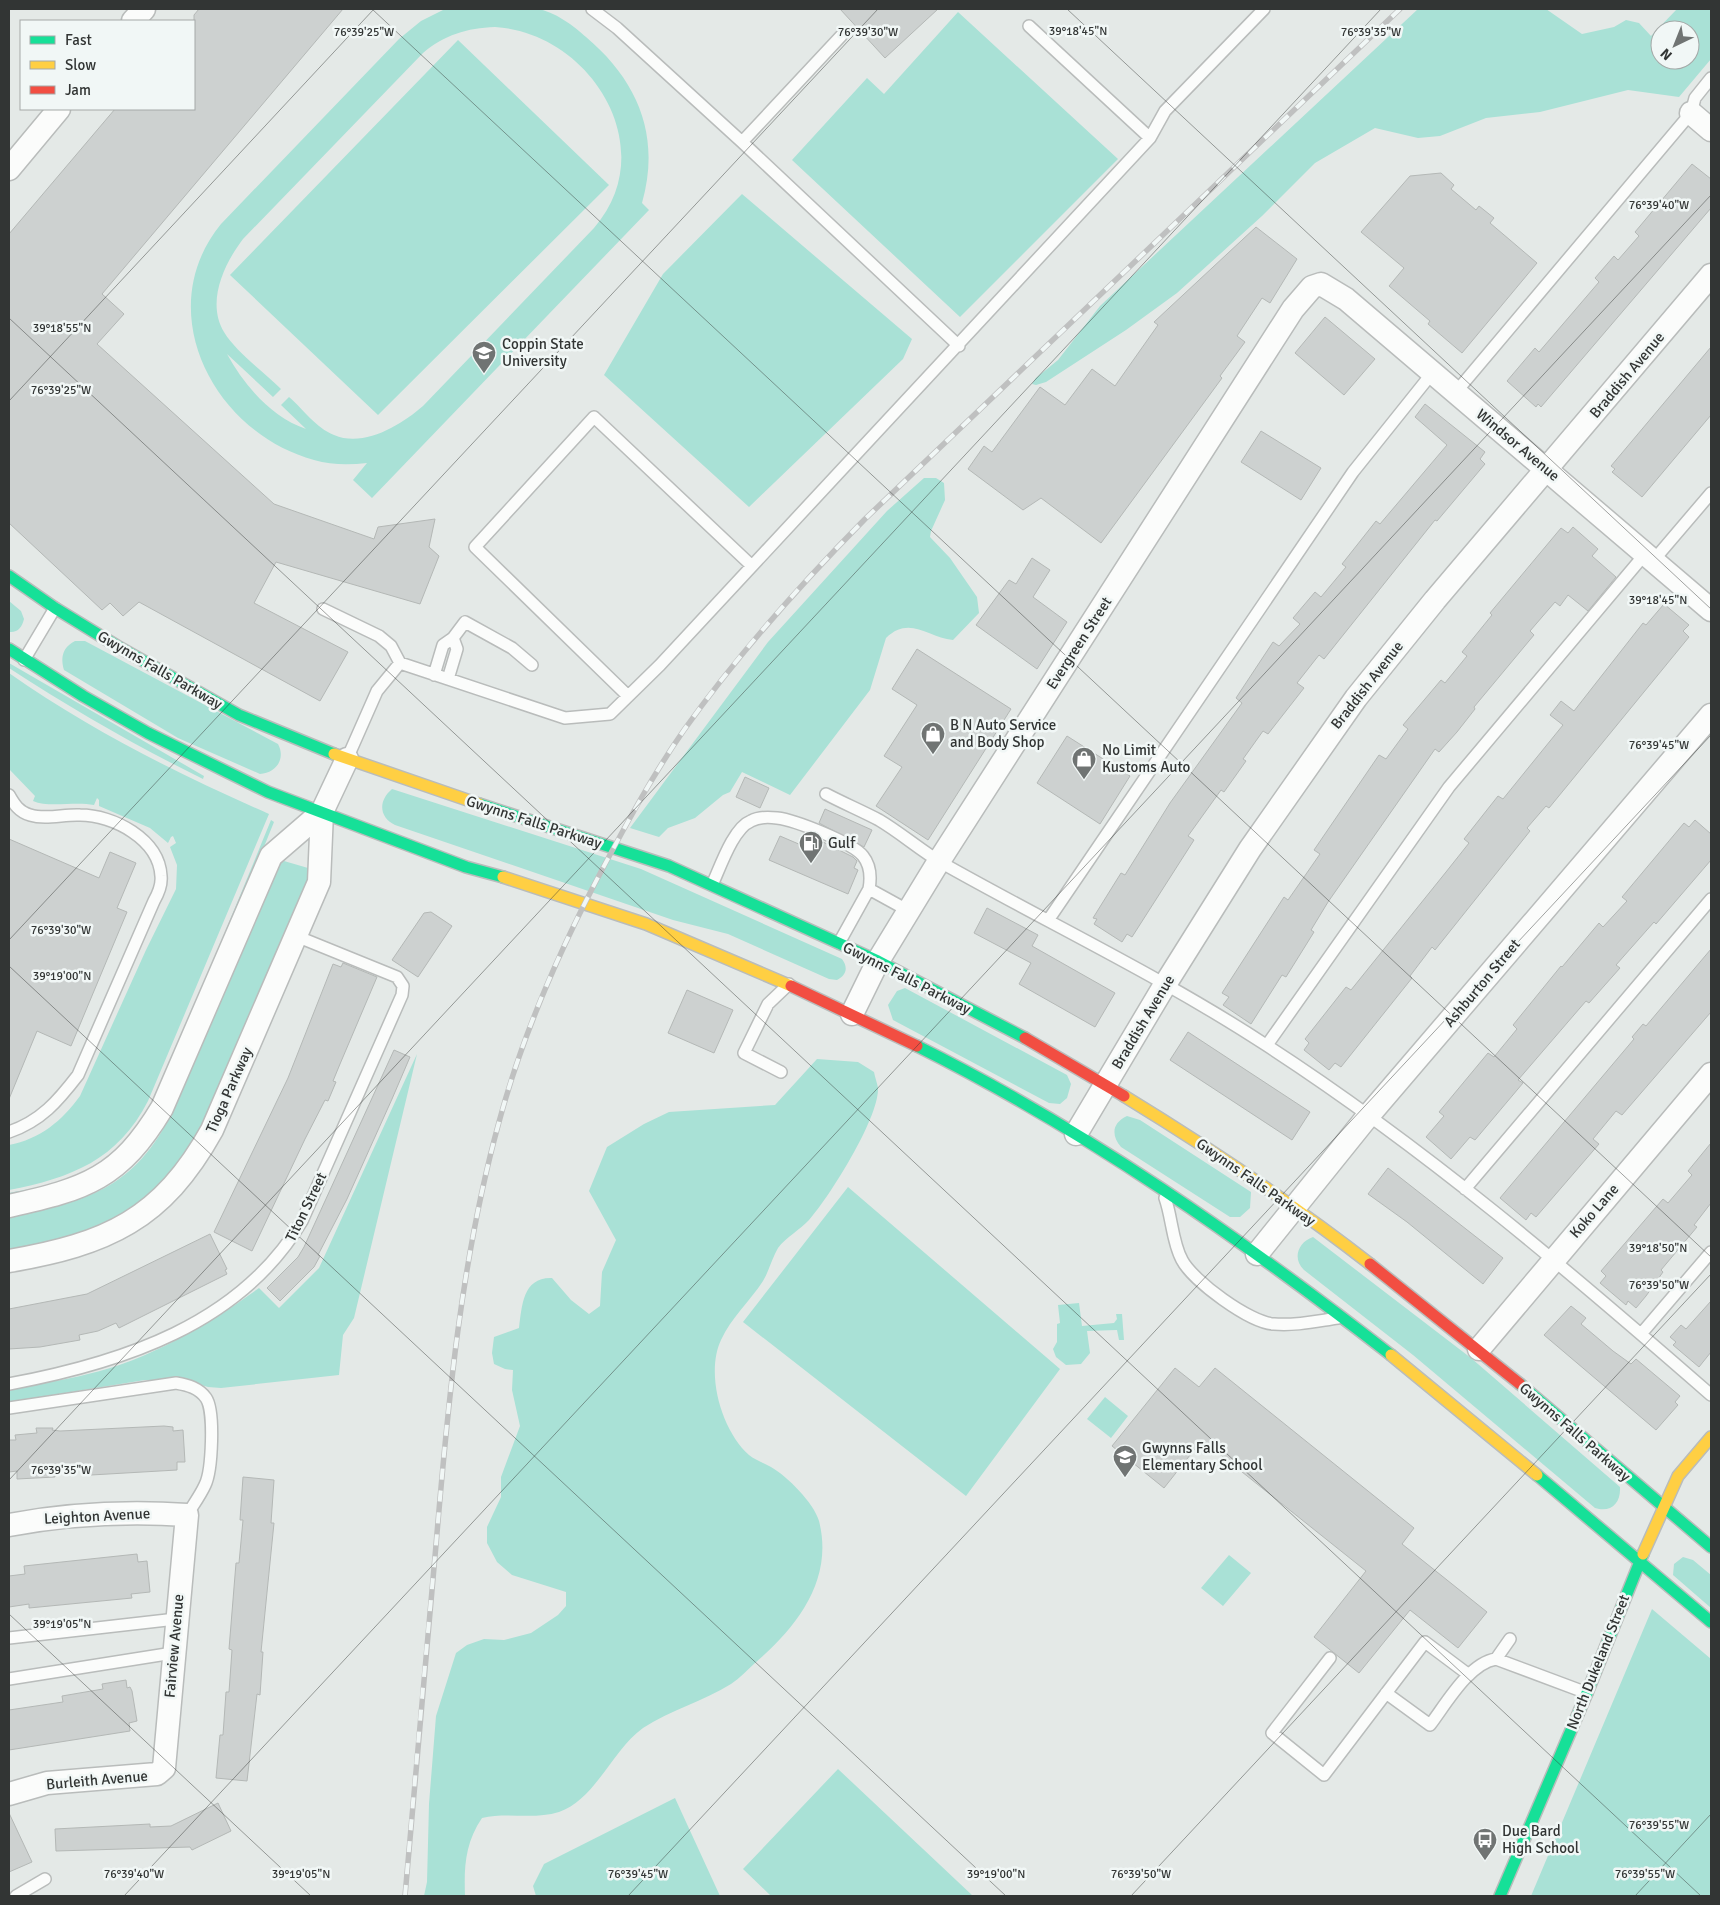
<svg xmlns="http://www.w3.org/2000/svg" width="1720" height="1905" viewBox="0 0 1720 1905" font-family="Signika,sans-serif">
<style>
.green{fill:#a9e1d6;fill-rule:evenodd}
.building{fill:#cdd1d0;stroke:#b4b8b6}
.lines{fill:none;stroke-linecap:round;stroke-linejoin:round}
.lane-casing{stroke:#b9bcbb;stroke-width:14}
.street-casing{stroke:#b9bcbb;stroke-width:25}
.fast-casing{stroke:#b9bcbb;stroke-width:14}
.slow-casing{stroke:#b9bcbb;stroke-width:14}
.jam-casing{stroke:#b9bcbb;stroke-width:14}
.lane{stroke:#fbfcfb;stroke-width:11}
.street{stroke:#fbfcfb;stroke-width:22}
.fast{stroke:#16e098;stroke-width:11}
.slow{stroke:#ffcf43;stroke-width:11}
.jam{stroke:#f24e42;stroke-width:11}
.rail-casing{stroke:#bfc0c0;stroke-width:5.5}
.rail{stroke:#f1f7f6;stroke-width:4;stroke-dasharray:11;stroke-linecap:butt}
.ticks{fill:none;stroke:#323534;stroke-width:1;stroke-opacity:0.45}
.labels{text-anchor:middle;dominant-baseline:central;stroke-width:5;stroke-linejoin:round;paint-order:stroke}
.poi-label{font-size:15px;fill:#323534;stroke:#f1f7f6;text-anchor:start}
.street-label{font-size:15px;fill:#323534;stroke:#f1f7f6}
.ticks-label{font-size:12px;text-anchor:middle;fill:#323534;stroke:#f1f7f6;stroke-width:5;stroke-linejoin:round;paint-order:stroke}
</style>
<rect width="100%" height="100%" fill="#e4e9e7"/>
<path class="green" d="M445,9C472,9 511,5 537,9C554,11 574,26 586,37C638,81 661,136 642,203L649,210L372,498L353,480L367,463C349,465 331,465 314,460C214,433 150,311 221,224L399,39L421,21ZM495,27C591,33 663,149 594,228L423,406C401,425 364,448 334,435C316,428 303,409 289,397L281,405L306,429C271,417 244,385 227,354L273,397L281,389C264,372 236,352 224,332C206,302 224,264 243,239L423,53C444,35 467,28 495,27Z
M1418,9H1546L1582,34L1614,27L1626,20L1639,23L1651,36L1677,9H1711V59L1679,97L1628,90L1540,112L1486,118L1440,136L1418,138L1375,128L1315,163L1262,216L1177,293L1126,330L1046,382L1036,385L1032,384L1036,378L1058,360L1100,306ZM1660,30H1690V60H1660Z
M958,12L1118,159L960,317L792,160L867,78L884,94Z
M458,40L609,185L378,415L230,275Z
M742,194L912,339L903,359L749,507L604,375L663,274Z
M924,478H936L944,483L945,500L931,531L930,537L950,558L977,597L979,613L953,640C928,638 910,615 886,638L870,690L790,795L742,772L730,792L723,795L695,818L668,828L659,837L630,828L768,642L887,511Z
M9,601L21,611L24,619C22,627 18,633 9,632Z
M75,641H85L278,744C286,759 276,773 260,774L178,738L64,670C60,657 63,647 75,641Z
M9,663L204,776L203,779C136,746 72,709 9,668Z
M9,673C90,730 178,774 269,814L148,1101C118,1160 71,1178 9,1190V1145C40,1139 62,1121 80,1096L146,950L176,889L177,865L170,847L176,843L173,836L171,837L168,843L150,828L99,806V800L97,798L94,805C75,801 49,808 33,801L35,796L9,769Z
M392,789L641,869L842,959C848,967 847,975 837,980L829,979L728,934L673,920L395,825C379,817 378,801 392,789Z
M271,820L274,822L224,946L148,1120L88,1176L9,1197V1193C41,1187 74,1181 101,1163C155,1126 175,1052 199,995C223,937 247,879 271,820Z
M284,861L308,868L312,873C293,919 274,966 255,1013C224,1086 196,1168 126,1213C91,1236 48,1243 9,1254V1216C93,1201 138,1186 177,1103L280,864Z
M905,988L1067,1075L1071,1084L1067,1098L1060,1104L1049,1103L893,1020L888,1005L897,991Z
M417,1054L354,1318L343,1335L339,1375L221,1388L208,1387L184,1380H145L9,1402V1389C35,1384 62,1381 88,1374C149,1360 209,1324 259,1288L279,1308L319,1268Z
M817,1059L858,1062L874,1072C875,1077 877,1083 878,1088C879,1118 830,1196 809,1220C800,1230 786,1237 778,1248C772,1258 769,1271 763,1281C750,1301 731,1318 721,1340C705,1374 722,1431 749,1455C755,1460 764,1463 771,1467C787,1476 814,1503 819,1521C834,1580 797,1627 755,1663C747,1670 740,1678 731,1684C704,1701 670,1710 643,1728C613,1749 595,1800 559,1812C534,1820 507,1812 482,1818C465,1843 464,1867 465,1896H424L427,1882L429,1804L436,1716L456,1653L467,1645L484,1639L504,1640L531,1633L558,1615L566,1606V1592L512,1575L497,1562L487,1543V1527L501,1497V1477L520,1426L512,1390L513,1370L505,1369L494,1364L492,1353L494,1337L519,1328C522,1305 523,1277 552,1278L571,1300L589,1314L600,1306L602,1272L616,1240L589,1191L607,1147L644,1124L669,1112L775,1105Z
M1127,1116L1140,1120L1251,1192L1250,1208L1240,1217H1230L1121,1147C1111,1135 1112,1123 1127,1116Z
M848,1187L1060,1369L966,1496L743,1322Z
M1313,1237L1471,1358L1620,1487C1621,1503 1611,1513 1595,1508L1413,1355L1304,1270C1292,1259 1298,1242 1313,1237Z
M1079,1303L1082,1326L1114,1323L1117,1319L1116,1314H1122L1124,1340H1119L1117,1330L1087,1331L1090,1353L1081,1364L1066,1365L1056,1357L1053,1349L1057,1342V1324L1060,1323L1058,1305Z
M1105,1397L1128,1416L1111,1438L1087,1419Z
M1229,1555L1251,1573L1223,1606L1201,1588Z
M1683,1557L1693,1560L1711,1575V1608L1673,1575L1674,1564Z
M1652,1609L1711,1659V1896H1531Z
M838,1769L973,1896H771L743,1869Z
M675,1798L720,1896H536L533,1886L544,1864Z"/>
<path class="building" d="M199,9H343L102,294L124,314L97,344L274,504L374,539L378,527L435,519L429,547L439,556L420,604L276,562L254,603L348,652L320,701L139,602L123,616L110,603L102,610L9,523V234L115,109H194V15Z
M840,9H938L885,58Z
M1692,164L1711,179V208L1541,407L1538,404L1536,407L1507,381L1535,348L1539,352L1599,282L1595,278L1614,256L1618,260L1639,236L1635,232Z
M1441,173L1454,185L1451,189L1476,210L1479,206L1494,218L1490,223L1537,263L1462,353L1428,324L1430,321L1389,286L1404,268L1361,232L1410,176Z
M1256,227L1297,259L1270,303L1262,298L1237,336L1245,342L1220,376L1222,378L1101,543L1041,498L1023,510L968,469L984,446L992,452L1040,387L1065,405L1092,369L1115,386L1158,325L1154,322Z
M1325,317L1375,359L1344,395L1295,353Z
M1711,347V415L1642,497L1612,472L1615,469L1611,466Z
M1425,404L1485,452L1480,459L1485,464L1437,521L1435,520L1324,659L1319,655L1297,683L1304,688L1268,734L1263,731L1243,759L1246,761L1224,792L1221,790L1188,836L1194,840L1132,937L1127,934L1122,942L1094,924L1097,919L1093,918L1121,873L1125,875L1170,803L1242,703L1236,698L1273,642L1279,646L1300,624L1293,618L1315,592L1321,597L1346,567L1342,564L1376,521L1380,524L1447,445L1415,417Z
M1261,431L1321,468L1301,500L1241,462Z
M1573,527L1598,549L1592,556L1616,577L1588,611L1568,595L1560,606L1555,602L1530,631L1534,635L1474,707L1475,709L1457,732L1439,752L1435,749L1328,902L1311,930L1314,932L1286,977L1282,975L1251,1024L1223,1005L1229,997L1222,993L1284,897L1288,900L1320,854L1314,850L1379,755L1386,759L1408,729L1403,725L1441,680L1445,683L1467,656L1462,652L1492,615L1490,613L1561,528L1568,533Z
M1032,558L1050,570L1033,597L1067,622L1037,669L976,625L1009,580L1016,584Z
M1664,604L1689,625L1683,631L1689,637L1549,808L1546,806L1527,828L1530,831L1435,950L1432,947L1410,976L1412,978L1341,1067L1335,1063L1329,1070L1304,1050L1309,1043L1305,1039L1346,987L1351,990L1446,872L1469,843L1464,839L1498,796L1503,799L1563,725L1550,715L1561,701L1574,711L1643,623L1646,625Z
M917,649L1011,709L928,840L876,806L902,767L884,756L917,705L892,689Z
M1067,736L1130,776L1100,824L1037,783Z
M745,777L769,788L760,808L736,797Z
M825,809L872,830L864,847L819,823Z
M1695,820L1711,834V860L1656,924L1654,922L1616,965L1620,968L1589,1003L1586,1001L1518,1080L1523,1083L1475,1140L1470,1137L1451,1159L1426,1137L1444,1116L1439,1112L1488,1053L1494,1057L1517,1029L1513,1025L1561,966L1562,967L1599,923L1603,927L1627,901L1622,897L1684,823L1689,827Z
M780,836L808,848L813,837L853,857L857,861L854,868L858,870L848,894L769,860Z
M9,839L99,878L110,852L136,863L117,908L127,912L71,1046L37,1031L9,1099Z
M987,908L1038,935L1032,946L1115,993L1095,1027L1019,984L1031,963L974,933Z
M431,912L452,926L418,977L392,960L424,913Z
M1711,949V1012L1622,1115L1616,1111L1593,1139L1599,1144L1536,1217L1531,1213L1526,1220L1500,1198L1634,1039L1632,1037L1643,1024L1646,1026Z
M343,963L377,977L340,1064L333,1081L336,1082L328,1101L325,1100L305,1139L252,1251L214,1232L288,1078L333,964L341,967Z
M687,990L733,1010L714,1053L668,1033Z
M1188,1032L1310,1112L1292,1140L1170,1060Z
M394,1050L410,1057L392,1099L347,1199L318,1255L320,1256L314,1267L280,1301L267,1288L298,1257L304,1247Z
M1711,1143V1203L1694,1225L1697,1227L1661,1270L1663,1272L1646,1296L1636,1308L1628,1301L1626,1305L1600,1283L1606,1276L1601,1271L1663,1199L1668,1203L1692,1175L1688,1171Z
M1388,1168L1503,1258L1483,1284L1407,1222L1368,1194Z
M210,1234L227,1269L225,1270L227,1274L119,1328L116,1323L98,1331L79,1335L80,1340L40,1347L9,1349V1309L87,1294Z
M1711,1301V1352L1699,1367L1673,1345L1676,1342L1670,1337L1681,1325L1686,1329Z
M1571,1306L1586,1318L1581,1324L1613,1351L1631,1364L1636,1359L1680,1396L1675,1402L1678,1405L1656,1430L1544,1335Z
M1175,1368L1199,1387L1215,1368L1414,1528L1402,1544L1487,1612L1458,1648L1410,1610L1359,1673L1314,1637L1366,1571L1202,1440L1164,1488L1112,1446Z
M164,1426L173,1427V1431L183,1430L185,1462H177V1470L91,1475V1467L74,1468L55,1469V1477L17,1479V1471L9,1472V1440H16L15,1435L37,1433L36,1428H53L52,1430L60,1431Z
M243,1477L274,1480L271,1523H274L261,1652H263L260,1695L257,1694L247,1781L216,1778L220,1735H223L226,1692H229L232,1650L229,1649L236,1563H239L243,1520H240Z
M137,1554L138,1562L147,1561L150,1592L131,1594L132,1598L29,1608V1604L9,1607V1576L25,1574L24,1566Z
M126,1680L127,1688L130,1687L132,1691L137,1721L129,1723L130,1731L9,1750V1710L63,1702L62,1696L103,1689L102,1684Z
M218,1803L231,1831L192,1850L190,1847L56,1851L55,1829L150,1824V1827L171,1826Z
M9,1813L32,1862L9,1872Z"/>
<g class="lines">
<defs>
<path id="lane" d="M592,9L617,28L742,142L959,346
M1029,26L1150,138
M742,142L841,36
M1456,392L1691,113L1695,98L1711,78
M1653,561L1711,493
M323,609L379,636L391,646L400,663
M453,638L465,622L512,648L532,665
M24,660L55,608
M434,675L443,645L453,638L457,649L448,679
M628,696L475,547L594,417L752,566
M347,759L377,691L400,663L565,718L610,714L660,665L1150,138L1165,111L1264,9
M826,794C843,803 862,811 879,820C901,833 920,850 942,863C1050,924 1162,977 1266,1045C1425,1148 1569,1271 1711,1395
M9,795C14,804 19,812 30,815C46,820 64,814 80,815C113,815 159,839 161,876C162,885 158,894 154,901L78,1075C58,1101 41,1121 9,1132
M712,885C720,868 733,828 751,821C758,817 769,817 777,818C795,820 853,843 863,856C871,866 871,878 869,889L909,911
M1049,919L1353,472L1433,372
M839,943L869,889
M1267,1045L1449,787L1645,554
M781,1072L744,1053L768,1004L789,984
M1465,1189L1711,899
M1165,1198C1172,1217 1172,1242 1182,1260C1193,1281 1250,1323 1274,1324C1295,1326 1317,1321 1338,1318
M1641,1334L1711,1252
M9,1384C121,1363 240,1325 302,1221L402,995L403,986L397,977L296,936
M9,1408L176,1383C188,1385 199,1388 206,1398C215,1411 212,1471 205,1485C200,1496 193,1505 187,1515
M9,1638L176,1619
M1330,1658L1272,1733L1324,1775L1425,1642L1469,1675
M1496,1659L1510,1639
M9,1679L173,1653
M1386,1693L1430,1725C1446,1704 1469,1663 1496,1659L1587,1693
M16,1896L45,1879"/>
<path id="street" d="M133,21L144,9
M1691,113L1711,130
M9,169L59,109
M852,1014L878,961L939,861L1293,309L1312,287L1321,284L1346,299L1711,610
M1076,1134L1166,983L1250,849L1356,698L1435,600L1711,275
M9,1206C86,1189 120,1178 162,1108L271,856L322,812
M1257,1254L1368,1116L1711,715
M9,1261C107,1244 162,1220 212,1130L319,882L322,812L347,759
M1479,1349L1711,1074
M9,1525C68,1514 127,1511 187,1515L164,1768L157,1774L47,1783L9,1794"/>
<path id="fast" d="M9,576L55,608L117,646L239,715L334,754
M9,649L83,696L148,733L268,792L466,867L503,877
M479,804L669,866L878,961L1025,1038
M917,1046C1086,1130 1243,1240 1391,1355
M1520,1384L1711,1547
M1537,1475L1711,1622
M1500,1896L1587,1693L1643,1554"/>
<path id="slow" d="M334,754L479,804
M503,877L646,924L791,986
M1124,1096C1209,1148 1292,1203 1370,1264
M1391,1355L1537,1475
M1643,1554L1678,1476L1711,1437"/>
<path id="jam" d="M791,986L917,1046
M1025,1038L1124,1096
M1370,1264L1520,1384"/>
</defs>
<use href="#lane" class="lane-casing"/>
<use href="#street" class="street-casing"/>
<use href="#fast" class="fast-casing"/>
<use href="#slow" class="slow-casing"/>
<use href="#jam" class="jam-casing"/>
<use href="#lane" class="lane"/>
<use href="#street" class="street"/>
<use href="#fast" class="fast"/>
<use href="#slow" class="slow"/>
<use href="#jam" class="jam"/>
<defs>
<path id="rail" d="M405,1896C415,1779 425,1662 436,1545C448,1402 461,1260 499,1122C523,1032 561,947 604,866C629,819 654,773 684,730C738,654 800,585 865,519L1400,9"/>
</defs>
<use href="#rail" class="rail-casing"/>
<use href="#rail" class="rail"/>
</g>
<path class="ticks" d="M372,9L1711,1257M1067,9L1711,609M9,318L1701,1896M9,401L374,9M9,940L878,9M9,966L1006,1896M9,1480L1381,9M9,1614L311,1896M124,1896L1711,195M628,1896L1711,735M1131,1896L1711,1274M1635,1896L1711,1814"/>
<defs>
<symbol id="university-pin" viewBox="-11 -11 22 30"><path d="M0 17L-7.5 6A9.5 9.5 0 1 1 7.5 6Z" fill="#707473" stroke="#f1f7f6"/><path d="M0-5L7-2L0 1L-7-2ZM-4 1L0 2.5L4 1V4Q0 6-4 4Z" fill="#fff"/></symbol>
<symbol id="shop-pin" viewBox="-11 -11 22 30"><path d="M0 17L-7.5 6A9.5 9.5 0 1 1 7.5 6Z" fill="#707473" stroke="#f1f7f6"/><path d="M-5-2.5h2.3a2.7 3.5 0 0 1 5.4 0H5L5.5 6h-11ZM-1.5-2.5h3a1.5 2.3 0 0 0-3 0Z" fill="#fff"/></symbol>
<symbol id="fuel-pin" viewBox="-11 -11 22 30"><path d="M0 17L-7.5 6A9.5 9.5 0 1 1 7.5 6Z" fill="#707473" stroke="#f1f7f6"/><path d="M-5.5-6h7V0h2V4h1.3V-2.5L3-4.5l.8-.8L6-3V5H2.5V1h-1V6h-7ZM-4.2-4.7v3.2H.2V-4.7Z" fill="#fff"/></symbol>
<symbol id="school-pin" viewBox="-11 -11 22 30"><path d="M0 17L-7.5 6A9.5 9.5 0 1 1 7.5 6Z" fill="#707473" stroke="#f1f7f6"/><path d="M0-5L7-2L0 1L-7-2ZM-4 1L0 2.5L4 1V4Q0 6-4 4Z" fill="#fff"/></symbol>
<symbol id="bus-pin" viewBox="-11 -11 22 30"><path d="M0 17L-7.5 6A9.5 9.5 0 1 1 7.5 6Z" fill="#707473" stroke="#f1f7f6"/><path d="M-5-6H5V4H4V6H2V4H-2V6H-4V4H-5ZM-3.5-4V0h7V-4ZM-3.5 1.2v1.5H-2V1.2ZM2 1.2v1.5H3.5V1.2Z" fill="#fff"/></symbol>
</defs>
<g fill-rule="evenodd">
<use href="#university-pin" x="470" y="339" width="28" height="38"/>
<use href="#shop-pin" x="919" y="720" width="28" height="38"/>
<use href="#shop-pin" x="1070" y="745" width="28" height="38"/>
<use href="#fuel-pin" x="797" y="829" width="28" height="38"/>
<use href="#school-pin" x="1111" y="1443" width="28" height="38"/>
<use href="#bus-pin" x="1471" y="1826" width="28" height="38"/>
</g>
<g class="labels">
<g class="poi-label">
<text x="502" y="344">Coppin State<tspan x="502" dy="17">University</tspan></text>
<text x="950" y="725">B N Auto Service<tspan x="950" dy="17">and Body Shop</tspan></text>
<text x="1102" y="750">No Limit<tspan x="1102" dy="17">Kustoms Auto</tspan></text>
<text x="828" y="843">Gulf</text>
<text x="1142" y="1448">Gwynns Falls<tspan x="1142" dy="17">Elementary School</tspan></text>
<text x="1502" y="1831">Due Bard<tspan x="1502" dy="17">High School</tspan></text>
</g>
<g class="street-label">
<text transform="translate(1627 375) rotate(-50)">Braddish Avenue</text>
<text transform="translate(1518 445) rotate(40)">Windsor Avenue</text>
<text transform="translate(1079 643) rotate(-57)">Evergreen Street</text>
<text transform="translate(160 670) rotate(30)">Gwynns Falls Parkway</text>
<text transform="translate(1367 685) rotate(-52)">Braddish Avenue</text>
<text transform="translate(534 822) rotate(18)">Gwynns Falls Parkway</text>
<text transform="translate(907 978) rotate(27)">Gwynns Falls Parkway</text>
<text transform="translate(1482 983) rotate(-50)">Ashburton Street</text>
<text transform="translate(1143 1022) rotate(-59)">Braddish Avenue</text>
<text transform="translate(229 1090) rotate(-66)">Tioga Parkway</text>
<text transform="translate(1256 1182) rotate(35)">Gwynns Falls Parkway</text>
<text transform="translate(306 1207) rotate(-64)">Titon Street</text>
<text transform="translate(1594 1211) rotate(-49)">Koko Lane</text>
<text transform="translate(1575 1432) rotate(41)">Gwynns Falls Parkway</text>
<text transform="translate(97 1516) rotate(-3)">Leighton Avenue</text>
<text transform="translate(174 1646) rotate(-85)">Fairview Avenue</text>
<text transform="translate(1598 1662) rotate(-68)">North Dukeland Street</text>
<text transform="translate(97 1780) rotate(-5)">Burleith Avenue</text>
</g>
</g>
<g class="ticks-label">
<text x="1078" y="35">39°18'45"N</text>
<text x="364" y="36">76°39'25"W</text>
<text x="868" y="36">76°39'30"W</text>
<text x="1371" y="36">76°39'35"W</text>
<text x="1659" y="209">76°39'40"W</text>
<text x="62" y="332">39°18'55"N</text>
<text x="61" y="394">76°39'25"W</text>
<text x="1658" y="604">39°18'45"N</text>
<text x="1659" y="749">76°39'45"W</text>
<text x="61" y="934">76°39'30"W</text>
<text x="62" y="980">39°19'00"N</text>
<text x="1658" y="1252">39°18'50"N</text>
<text x="1659" y="1289">76°39'50"W</text>
<text x="61" y="1474">76°39'35"W</text>
<text x="62" y="1628">39°19'05"N</text>
<text x="1659" y="1829">76°39'55"W</text>
<text x="134" y="1878">76°39'40"W</text>
<text x="638" y="1878">76°39'45"W</text>
<text x="1141" y="1878">76°39'50"W</text>
<text x="1645" y="1878">76°39'55"W</text>
<text x="301" y="1878">39°19'05"N</text>
<text x="996" y="1878">39°19'00"N</text>
</g>
<rect width="1720" height="1905" fill="none" stroke="#323534" stroke-width="20"/>
<rect x="20" y="20" width="175" height="90" fill="#f1f7f6" stroke="#a5a9a8"/>
<rect x="30" y="36" width="25" height="8" fill="#16e098" stroke="#a5a9a8"/>
<text x="65" y="45" font-size="15" fill="#323534">Fast</text>
<rect x="30" y="61" width="25" height="8" fill="#ffcf43" stroke="#a5a9a8"/>
<text x="65" y="70" font-size="15" fill="#323534">Slow</text>
<rect x="30" y="86" width="25" height="8" fill="#f24e42" stroke="#a5a9a8"/>
<text x="65" y="95" font-size="15" fill="#323534">Jam</text>
<g transform="translate(1675 45) rotate(223)"><circle r="24" fill="#f1f7f6" stroke="#a5a9a8"/>
<path d="M0-4L9 19L0 12L-9 19Z" fill="#707473"/>
<text y="-8" font-size="14" font-weight="bold" text-anchor="middle" fill="#323534">N</text>
</g>
</svg>
